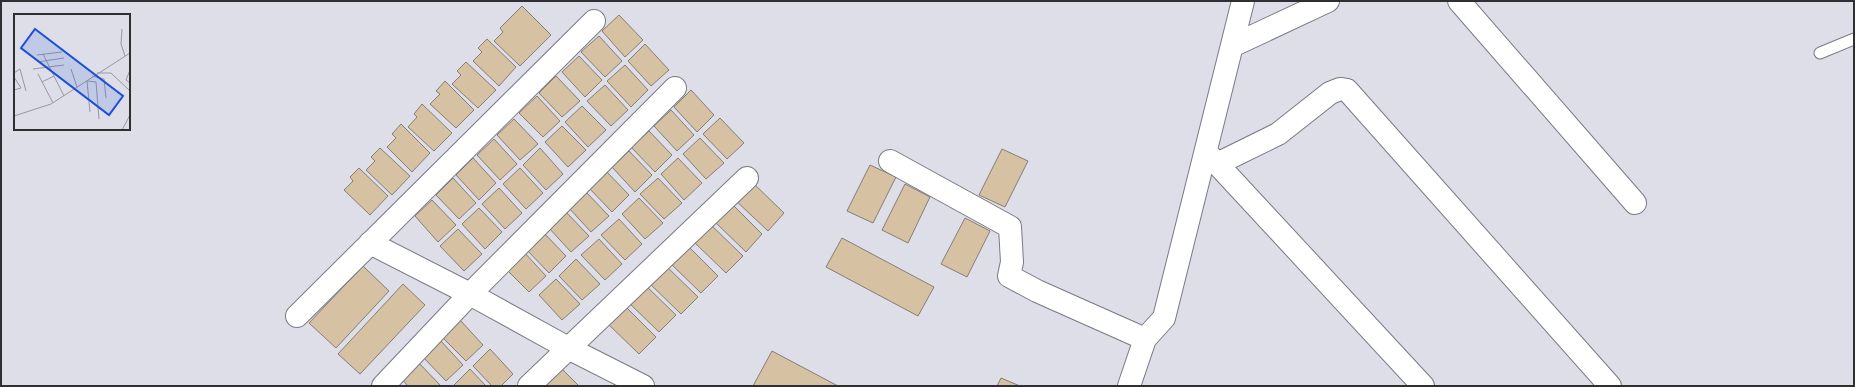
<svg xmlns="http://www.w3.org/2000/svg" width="1855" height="387" viewBox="0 0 1855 387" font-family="Inter,sans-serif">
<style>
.building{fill:#d7c1a3;stroke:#847e76}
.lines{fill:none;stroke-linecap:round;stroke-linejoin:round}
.service-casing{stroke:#797a84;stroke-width:13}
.minor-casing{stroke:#797a84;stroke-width:24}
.service{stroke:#fff;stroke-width:11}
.minor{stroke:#fff;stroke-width:22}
.inset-road{fill:none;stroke:#9798a0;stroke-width:1}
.view{fill:#1d4ed8;fill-opacity:0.15;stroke:#1d4ed8;stroke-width:2}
.inset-edge{fill:none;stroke:#2f2f33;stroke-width:2}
</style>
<rect width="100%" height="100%" fill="#dddee8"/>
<path class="building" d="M522,6L551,35L520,66L494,41L503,32L500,28Z
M619,15L643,40L625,57L602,31Z
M599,36L622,61L605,77L581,52Z
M487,39L516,67L499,86L473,61L482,52L478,48Z
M645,44L669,70L651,86L628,61Z
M579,56L602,80L585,97L562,72Z
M466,62L496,90L478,108L452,84L461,75L457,71Z
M625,65L648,90L631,107L607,81Z
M556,76L580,101L562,117L539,93Z
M445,81L474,110L456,128L430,104L440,94L436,91Z
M605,85L628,110L611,126L587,101Z
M691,90L714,115L697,132L674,107Z
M537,96L560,121L543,137L519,113Z
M422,104L452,133L434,151L408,127L417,117L414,114Z
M582,106L606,130L588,147L565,122Z
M671,110L694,135L677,151L654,126Z
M720,118L744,143L727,159L703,134Z
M514,119L538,144L520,160L497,135Z
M401,124L430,153L412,172L387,147L396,138L392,134Z
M562,126L586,150L568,167L545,142Z
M649,131L672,155L655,172L631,147Z
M700,138L724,163L706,179L683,154Z
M494,139L517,164L500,180L477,155Z
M380,148L410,176L392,195L366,170L375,161L371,157Z
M540,148L563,174L546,190L523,165Z
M1002,149L1028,161L1005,207L979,195Z
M629,151L652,175L635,192L612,167Z
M473,158L496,183L479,200L456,175Z
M678,158L702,183L684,200L661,174Z
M870,165L896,177L873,223L847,211Z
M359,168L388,196L370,215L344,190L353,181L350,177Z
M520,168L543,193L526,209L503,184Z
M605,170L629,195L612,212L588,187Z
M453,178L476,203L459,219L436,195Z
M658,178L682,203L664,219L640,194Z
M751,181L784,213L768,231L734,199Z
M905,184L930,197L908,243L882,230Z
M499,188L522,213L505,229L482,204Z
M585,191L609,216L591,232L568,207Z
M639,198L663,223L645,239L622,214Z
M432,200L456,225L438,242L415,216Z
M730,202L762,234L746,252L713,220Z
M479,208L502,232L485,249L462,224Z
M565,211L589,236L571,252L548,227Z
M965,218L990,231L967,277L941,264Z
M619,219L642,244L625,260L601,235Z
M710,224L743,256L726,273L693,241Z
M458,229L482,254L464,271L440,246Z
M543,232L566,256L549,273L525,248Z
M842,238L934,287L918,316L826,267Z
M599,239L622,264L605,280L581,255Z
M685,243L718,276L701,293L668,261Z
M523,251L546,276L529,292L505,268Z
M576,259L600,284L582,300L559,276Z
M665,265L698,297L681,314L648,282Z
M363,266L389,291L336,348L309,323Z
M556,279L580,304L562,320L539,295Z
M643,283L676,315L659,332L626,300Z
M403,284L425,305L360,374L338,354Z
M623,304L656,337L639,354L606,322Z
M460,320L483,345L466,361L442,337Z
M440,340L463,365L446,381L422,356Z
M490,349L513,374L501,386H492L473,366Z
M772,351L838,386H753Z
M417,361L441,386H408L400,377Z
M561,368L579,386H544Z
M470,369L486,386H453Z
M1001,378L1020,386H997Z"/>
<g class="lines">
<defs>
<path id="service" d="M1820,53L1854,39"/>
<path id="minor" d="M1459,1L1635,203
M1232,46L1328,1
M1208,154L1423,386
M890,161L1010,227L1012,262L1009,276L1037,291L1145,339
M1217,164L1278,134L1330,93L1340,89L1347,90L1610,386
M370,243L470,294L568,348L643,386
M297,316L594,21
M383,386L470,294L675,88
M529,386L747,178
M1129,386L1145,339L1164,318L1243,1"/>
</defs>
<use href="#service" class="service-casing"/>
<use href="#minor" class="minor-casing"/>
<use href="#service" class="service"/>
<use href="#minor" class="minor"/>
</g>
<g transform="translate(14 14)">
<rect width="116" height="116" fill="#dddee8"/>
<path class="inset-road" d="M108,15L107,30L111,42M116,17V30M29,40L50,82M23,41L48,38M24,48L50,44M19,55L50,51M57,55L63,73M116,56L112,66L116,69M0,59L6,55L12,77M83,59H97L116,77M24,60L39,89M78,62L90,65L92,84M0,63L7,74L0,76M73,67L82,68L85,105M73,67L76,98M28,68L40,62M0,102L37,90L116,39M108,116L116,101"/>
<path class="view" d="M21,15L109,82L95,101L7,34Z"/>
<rect width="116" height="116" class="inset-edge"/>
</g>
<rect width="1855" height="387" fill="none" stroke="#2f2f33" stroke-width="4"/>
</svg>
